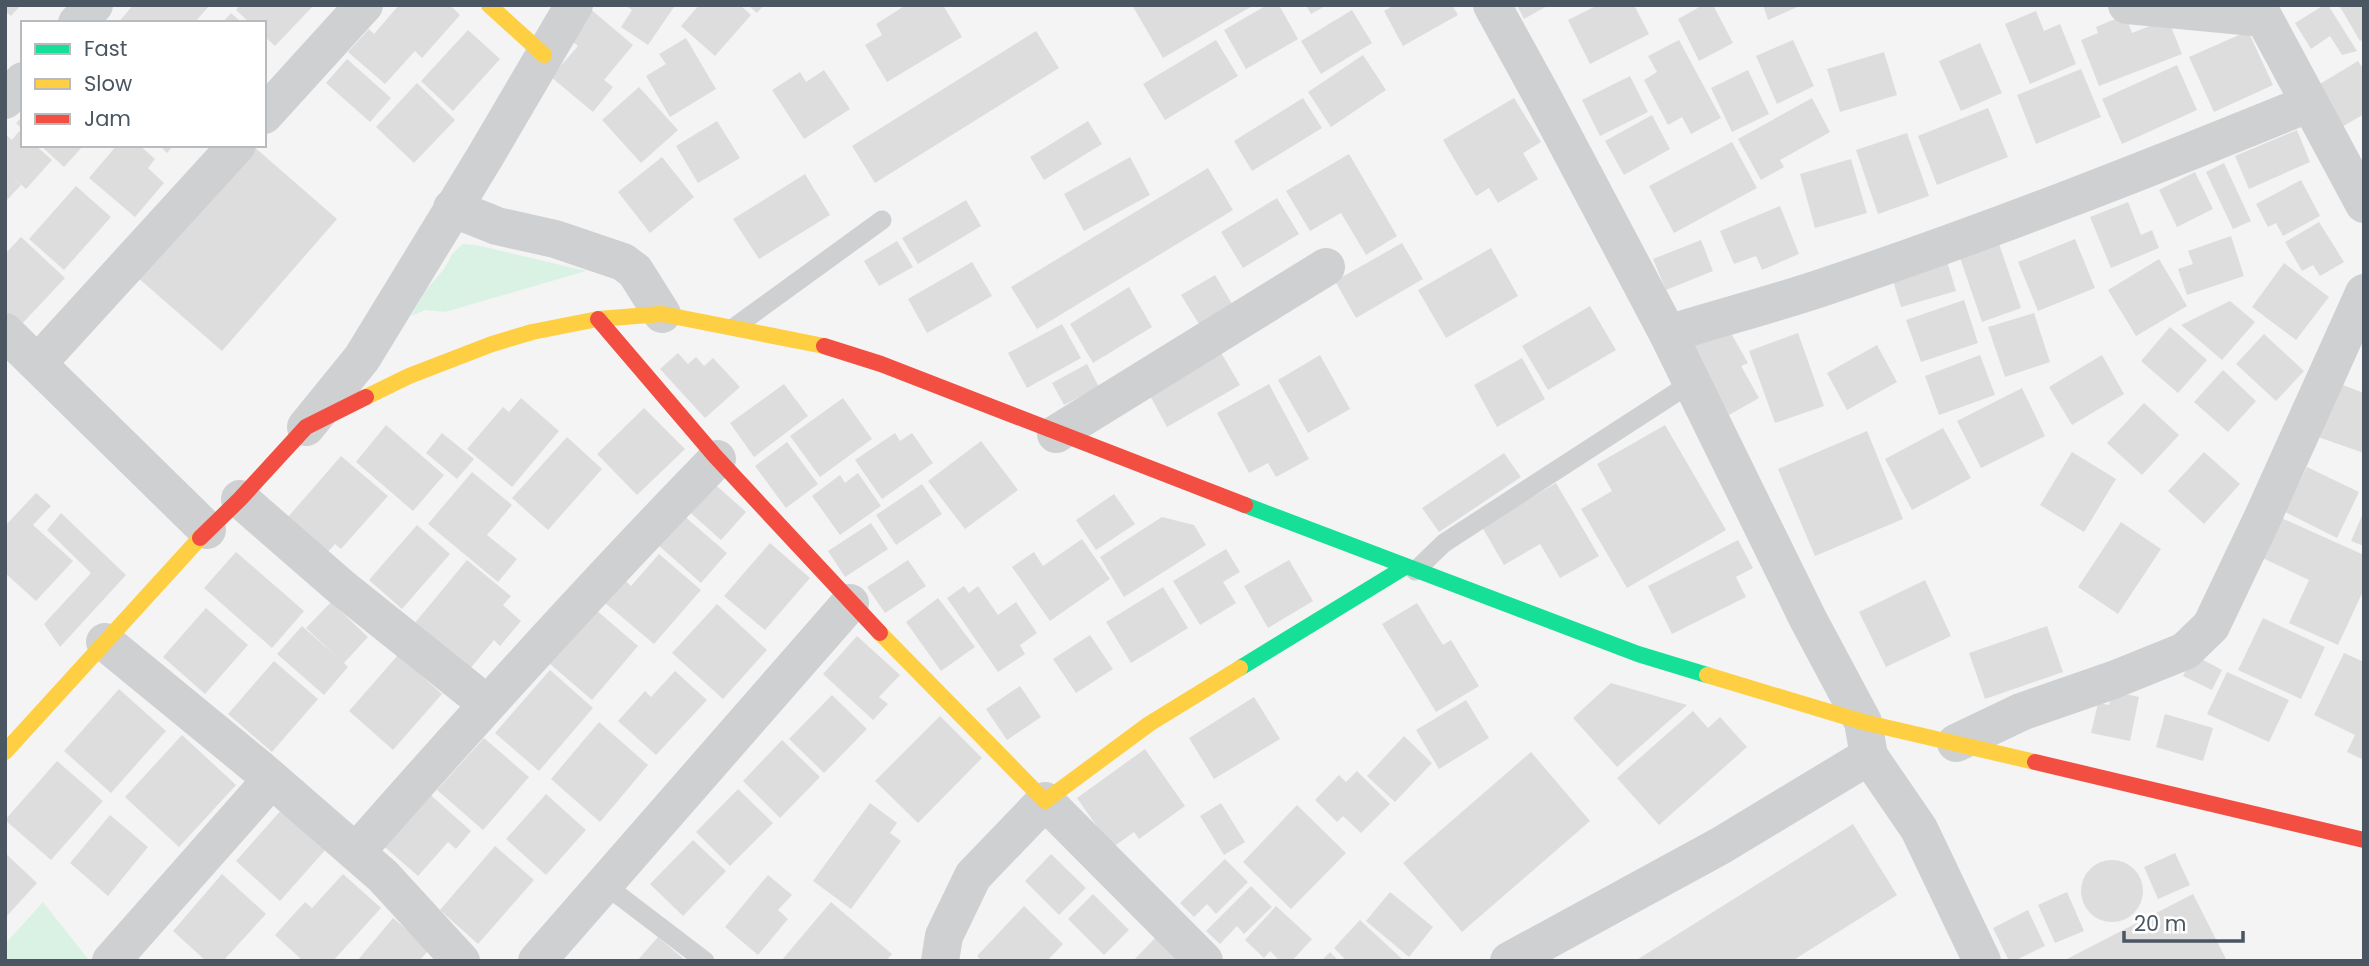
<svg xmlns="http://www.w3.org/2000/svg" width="2369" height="966" viewBox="0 0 2369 966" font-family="Poppins,sans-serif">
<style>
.green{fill:#d9f2e3}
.building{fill:#ddddde}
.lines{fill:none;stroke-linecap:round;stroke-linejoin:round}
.lane{stroke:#ced0d2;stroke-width:19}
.street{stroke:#ced0d2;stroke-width:38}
.fast{stroke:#16e098;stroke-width:16}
.slow{stroke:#ffcf43;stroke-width:16}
.jam{stroke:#f24e42;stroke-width:16}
</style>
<rect width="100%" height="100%" fill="#f4f4f4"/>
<path class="green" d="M463,244L476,245L586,271L445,312L425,310L411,316L426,290L444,269L453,253Z
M43,902L88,959L86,961H5V944Z"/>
<path class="building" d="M5,5H21L11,16L5,11Z
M133,5H210L194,23H118Z
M240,5H314L275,46L264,36V23H250L236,10Z
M399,5H450L460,15L422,58L415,51L385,84L348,52L369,29L374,34Z
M625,5H672L674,7L648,45L621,27L632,10Z
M699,5H740L751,15L715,56L681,26Z
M748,5H764L757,13Z
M906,5H943L962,37L887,82L865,45L882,35L876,24Z
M1132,5H1254L1163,58Z
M1267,5H1279L1298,39L1246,69L1224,30Z
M1306,5H1327L1311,14Z
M1395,5H1452L1458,15L1403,46L1384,11Z
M1517,5H1549L1524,19Z
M1598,5H1634L1649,34L1590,64L1568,20Z
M1703,5H1713L1733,43L1699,61L1678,19Z
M1763,5H1802L1768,20Z
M2324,5H2328L2357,51L2342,55L2330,36L2311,49L2295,23Z
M2339,5H2364V39L2360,41Z
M588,7L633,45L604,80L613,87L593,112L551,77L578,46L564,35Z
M1352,10L1372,43L1321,74L1301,41Z
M2036,11L2044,31L2060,24L2076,64L2030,84L2005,24Z
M231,13L242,23H222Z
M2125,15L2132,33L2168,19L2182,54L2099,86L2081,40L2098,33L2096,27Z
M468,30L500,59L453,111L421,81Z
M1036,31L1059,68L875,183L852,146Z
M2248,31L2273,85L2214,112L2189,57Z
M686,38L716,89L670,117L646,76L666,64L659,54Z
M1216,40L1238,76L1165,120L1143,84Z
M1679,40L1721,118L1691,134L1682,117L1668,125L1644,80L1657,72L1648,56Z
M1793,40L1814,86L1777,104L1756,56Z
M1980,43L2002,93L1961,111L1939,61Z
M1884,52L1897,95L1840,112L1827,69Z
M1363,55L1386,90L1331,127L1308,92Z
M347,59L391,98L370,122L326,83Z
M2358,61L2364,70V114L2342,127L2318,85Z
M2177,65L2197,110L2122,144L2102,99Z
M2081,69L2101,117L2036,144L2017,95Z
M824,70L850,109L804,139L772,90L800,72L806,82Z
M1748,70L1769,114L1732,132L1711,88Z
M1630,76L1648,112L1600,136L1582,100Z
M417,83L455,120L414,163L376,127Z
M639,87L678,130L641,163L602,120Z
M1303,98L1322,128L1252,171L1234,141Z
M1514,98L1541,142L1523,153L1538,179L1498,203L1489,188L1476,196L1443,140Z
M1812,98L1830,132L1780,160L1784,167L1761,180L1738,139Z
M1988,108L2008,157L1937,185L1918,136Z
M1652,115L1670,149L1624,175L1605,141Z
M23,116V130L16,123Z
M717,121L740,158L698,183L676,146Z
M1088,121L1102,144L1044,180L1030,157Z
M2297,130L2310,162L2249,189L2235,156Z
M19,131L23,134V145H35L52,160L26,189L8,173L21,185L5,202V134L12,140Z
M1907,133L1929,196L1878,214L1856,150Z
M1732,142L1757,188L1674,233L1649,186Z
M40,145H84L64,167Z
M117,145H139L155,159L148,168L164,183L135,217L89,178Z
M159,145H174L167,153Z
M252,145L337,219L222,351L137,277Z
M1349,154L1397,236L1366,255L1341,213L1310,231L1286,191Z
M662,157L694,197L650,233L618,192Z
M1130,157L1150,195L1084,231L1064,194Z
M1851,159L1867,213L1815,228L1800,174Z
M2224,163L2251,221L2233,229L2206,172Z
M1208,168L1233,210L1037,329L1011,287Z
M2195,172L2213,209L2177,227L2159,190Z
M805,174L830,215L759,259L733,219Z
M2301,180L2320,216L2283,236L2276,223L2268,227L2256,204Z
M76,186L111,217L64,270L29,239Z
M1277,198L1299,234L1243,268L1221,232Z
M966,200L981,226L918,264L902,238Z
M2128,202L2141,235L2152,230L2159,248L2111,268L2090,217Z
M1780,206L1799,254L1762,270L1756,256L1734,264L1720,231Z
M2319,222L2344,262L2320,276L2313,265L2302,271L2285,242Z
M2231,236L2244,276L2187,295L2178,269L2193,264L2188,251Z
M21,237L65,278L19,327L5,314V254Z
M2075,239L2095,288L2038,311L2018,262Z
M1701,240L1713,271L1666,290L1653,259Z
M897,241L913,267L879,286L864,261Z
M1998,241L2021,308L1982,322L1959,255Z
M1402,243L1423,279L1356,318L1335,281Z
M1491,248L1518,296L1446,338L1418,290Z
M1946,258L1956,291L1901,307L1891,274Z
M2159,259L2187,306L2136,336L2108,290Z
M972,262L992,296L927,333L908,299Z
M2284,263L2329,297L2296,340L2252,307Z
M1215,275L1235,309L1202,329L1181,295Z
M1129,287L1152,327L1093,363L1070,324Z
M1964,300L1978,343L1921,362L1906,320Z
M2230,301L2255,322L2222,360L2181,325Z
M1590,306L1616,350L1548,390L1522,346Z
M2034,313L2050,362L2005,377L1988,327Z
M1724,321L1748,363L1741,366L1759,398L1729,415L1688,341Z
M1062,324L1081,358L1027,388L1008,353Z
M2170,327L2207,360L2178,393L2141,361Z
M1798,333L1824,406L1775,423L1749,351Z
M2264,334L2304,371L2276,401L2236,364Z
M1877,345L1897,382L1847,410L1827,373Z
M1220,351L1240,385L1167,427L1148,392Z
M678,353L688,364L696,357L704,366L713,358L740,387L705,418L660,369Z
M1320,355L1350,409L1308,433L1278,380Z
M1980,355L1995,395L1939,415L1925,376Z
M2102,355L2124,394L2072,425L2049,387Z
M1522,358L1545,399L1497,427L1474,385Z
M1087,364L1099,387L1064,405L1052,383Z
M2223,370L2256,401L2228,432L2194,402Z
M2338,383L2364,393V453L2318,437Z
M784,384L808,416L754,457L730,423Z
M1269,384L1309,459L1276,477L1268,463L1249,473L1217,413Z
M2022,388L2045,436L1981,468L1957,421Z
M521,398L559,431L512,487L467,449L503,407L509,412Z
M843,398L872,439L820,477L790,436Z
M2144,403L2179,435L2142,475L2107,443Z
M644,408L685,449L637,495L597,454Z
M386,425L444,475L413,511L356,462Z
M1665,425L1726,530L1627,588L1581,509L1612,491L1597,464Z
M1943,428L1971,478L1912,510L1885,459Z
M1867,431L1903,519L1815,556L1778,469Z
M442,433L474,459L457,479L426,453Z
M895,433L900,441L912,433L933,463L882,499L855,460Z
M567,437L602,469L548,530L512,498Z
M981,441L1018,490L965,529L928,481Z
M787,442L818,484L786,508L755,466Z
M2072,452L2116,479L2084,532L2040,505Z
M2204,452L2240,484L2204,524L2168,491Z
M1504,453L1521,477L1439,532L1422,508Z
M341,456L388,496L341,549L335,544L322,558L282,524Z
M2307,467L2359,492L2337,538L2285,512Z
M472,472L512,505L487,535L517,559L498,582L428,524Z
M858,473L881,506L840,535L812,496L840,475L845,483Z
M710,480L746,512L721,540L685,508Z
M1556,483L1599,556L1560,578L1540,544L1504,565L1482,527Z
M922,484L942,514L896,545L876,515Z
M36,493L51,506L33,525L73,561L36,601L5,573V526Z
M1114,494L1135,524L1096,550L1076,520Z
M2364,511V546L2351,541Z
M61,513L126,575L60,647L44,624L91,573L47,530Z
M683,515L727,553L701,583L657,544Z
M2277,516L2364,555V589L2338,645L2289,623L2309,580L2258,556Z
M1162,517L1194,525L1206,545L1124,597L1100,557Z
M2121,522L2161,549L2118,614L2078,587Z
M871,523L888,549L845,577L828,551Z
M417,525L450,554L402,609L369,580Z
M1082,539L1110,579L1050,621L1012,567L1034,552L1043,566Z
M1738,540L1753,568L1736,577L1746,597L1672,634L1648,586Z
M770,543L810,578L765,630L724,596Z
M1226,549L1240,572L1223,582L1236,603L1200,625L1173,581Z
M236,552L304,611L272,648L204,588Z
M659,554L701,590L654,644L604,602L624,579L631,586Z
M467,560L511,596L503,605L521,621L500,646L494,640L464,676L409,630Z
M908,560L926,586L885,613L867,587Z
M1289,560L1313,601L1268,628L1244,586Z
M1925,580L1951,636L1886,667L1859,612Z
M964,586L969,593L978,586L998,615L1016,602L1037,633L1020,645L1025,654L998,672L947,598Z
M1163,587L1188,628L1131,663L1106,622Z
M938,598L975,647L941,671L906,622Z
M331,602L368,637L344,663L348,667L324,695L277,654L302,626L337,657L306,628Z
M1417,603L1443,645L1451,640L1479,686L1436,712L1382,624Z
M717,604L767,650L723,699L672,653Z
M206,608L248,645L205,694L163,657Z
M595,609L638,646L592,700L549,663Z
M2263,618L2325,647L2301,699L2238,670Z
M2047,626L2063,672L1985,699L1969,653Z
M1090,635L1113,669L1076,693L1053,659Z
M857,636L900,675L879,697L888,704L873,720L823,674Z
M2344,653L2364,662V760L2347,752L2355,735L2314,715Z
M398,655L442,694L393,750L349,711Z
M2194,655L2222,670L2212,690L2183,676Z
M274,661L318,699L272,752L228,714Z
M550,670L593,708L539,771L495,733Z
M675,671L707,700L656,755L618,721L645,691L651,697Z
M2227,672L2289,700L2269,742L2207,714Z
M1611,683L1687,705L1617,767L1573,718Z
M1020,686L1041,717L1007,740L986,709Z
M119,689L166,731L111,793L64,751Z
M2112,691L2139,697L2130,741L2091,733L2098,703L2109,705Z
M832,695L867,729L824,773L789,739Z
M1254,697L1280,739L1214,779L1189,738Z
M1466,700L1489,738L1439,769L1416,730Z
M1693,711L1708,728L1720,717L1747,747L1659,825L1617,778Z
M2165,714L2213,728L2203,761L2156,747Z
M940,716L982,758L918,823L875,781Z
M599,722L648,765L600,822L551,779Z
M182,735L236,785L179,847L125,797Z
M1404,736L1432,763L1395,802L1367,776Z
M484,738L529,777L483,830L437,790Z
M782,740L820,777L780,818L743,781Z
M1145,749L1185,806L1139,839L1134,832L1112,848L1077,798Z
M1531,752L1590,821L1462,932L1403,863Z
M57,761L103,801L51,860L5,820Z
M1357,771L1390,804L1361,833L1343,816L1337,822L1315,800L1339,775L1346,782Z
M738,789L773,823L730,866L696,832Z
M425,790L471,831L456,849L448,842L418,876L379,842Z
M546,794L586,830L546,875L506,839Z
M870,803L897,823L890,833L901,841L851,909L813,881Z
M1221,803L1245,842L1224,855L1200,816Z
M1297,805L1346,853L1291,909L1243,862Z
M282,809L327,848L280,901L236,861Z
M110,815L148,847L108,896L70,863Z
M1853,824L1897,895L1792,961H1635Z
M693,840L726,871L683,916L650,884Z
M495,846L534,880L478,944L440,910Z
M5,853L37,883L5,918Z
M2175,853L2190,885L2158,899L2144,867Z
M1051,854L1086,888L1059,915L1025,881Z
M1225,859L1248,882L1216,914L1207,904L1194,917L1180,903Z
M2081 891a31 31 0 1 1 62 0a31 31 0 1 1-62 0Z
M222,874L266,914L223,961H206L173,931Z
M343,874L381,908L333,961H303L275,935L305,902L312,908Z
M768,875L792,895L778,910L788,919L758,955L725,927Z
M1251,886L1272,907L1244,934L1237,926L1220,944L1206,931Z
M1390,892L1433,927L1409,957L1366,921Z
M2067,892L2084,931L2055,943L2038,905Z
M1093,894L1129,930L1104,955L1068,919Z
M2193,894L2227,961H2063Z
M831,902L892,954L886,961H781Z
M1024,906L1063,944L1047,961H982L977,956Z
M1276,906L1312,939L1292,961H1280L1270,951L1264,958L1245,940Z
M2028,910L2045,946L2014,961H2009L1993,928Z
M393,918L430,949L419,961H357Z
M1360,920L1402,959L1400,961H1347L1334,948Z
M1158,935L1185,961H1133Z
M658,937L686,961H637Z
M1330,952L1339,961H1321Z"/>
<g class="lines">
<path class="lane" d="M736,326L882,220
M1415,571L1444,543L1691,383
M604,884L705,961"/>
<path class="street" d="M1492,5L1543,98L1668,334L1808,619L1863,722L1869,756L1919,829L1982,961
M2127,5L2264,18L2364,204
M77,23L94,5
M5,100L23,81
M264,115L364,5
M452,208L497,226L555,239L623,262L635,271L662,314
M5,332L207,530
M1668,334C1719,318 1770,305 1821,288C1986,233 2148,169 2310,103
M38,363L237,145
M306,427L362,358L486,155L574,5
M1056,434L1326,267
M240,499L341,587L487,704
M105,642L261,770L383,876L461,961
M1956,743L2021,712L2113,680L2185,651L2211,626L2262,519L2364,293
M356,852C474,718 593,586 717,459
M111,961L271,780
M537,961L850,603
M940,961L944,936L973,876L1045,801L1204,961
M1509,961L1720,846L1869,756"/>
<path class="fast" d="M1245,505L1638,654L1707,675
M1240,668L1405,567"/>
<path class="slow" d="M489,5L544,55
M366,397L409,376L492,344L532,332L598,319L662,314L824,346
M880,633L1045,801L1149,724L1240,668
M1707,675L1863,722L2035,762
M5,752L200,538"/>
<path class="jam" d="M598,319L715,456L880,633
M824,346L881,364L1245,505
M200,538L240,499L306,427L366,397
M2035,762L2364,840"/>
</g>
<rect width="2369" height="966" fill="none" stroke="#4a5661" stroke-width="14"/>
<rect x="21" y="21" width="245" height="126" fill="#ffffff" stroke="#b7bbc0" stroke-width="2"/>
<rect x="35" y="44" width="35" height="10" fill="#16e098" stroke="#b7bbc0" stroke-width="2"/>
<text x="84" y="56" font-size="21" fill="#4a5661">Fast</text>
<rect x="35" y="79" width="35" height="10" fill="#ffcf43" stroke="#b7bbc0" stroke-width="2"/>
<text x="84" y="91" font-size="21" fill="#4a5661">Slow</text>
<rect x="35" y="114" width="35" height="10" fill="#f24e42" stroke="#b7bbc0" stroke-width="2"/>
<text x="84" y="126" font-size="21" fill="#4a5661">Jam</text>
<path d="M2124 931v10h119v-10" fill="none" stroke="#4a5661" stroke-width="3.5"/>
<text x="2134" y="931" font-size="21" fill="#4a5661" stroke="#ffffff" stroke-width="5" paint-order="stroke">20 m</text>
</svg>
